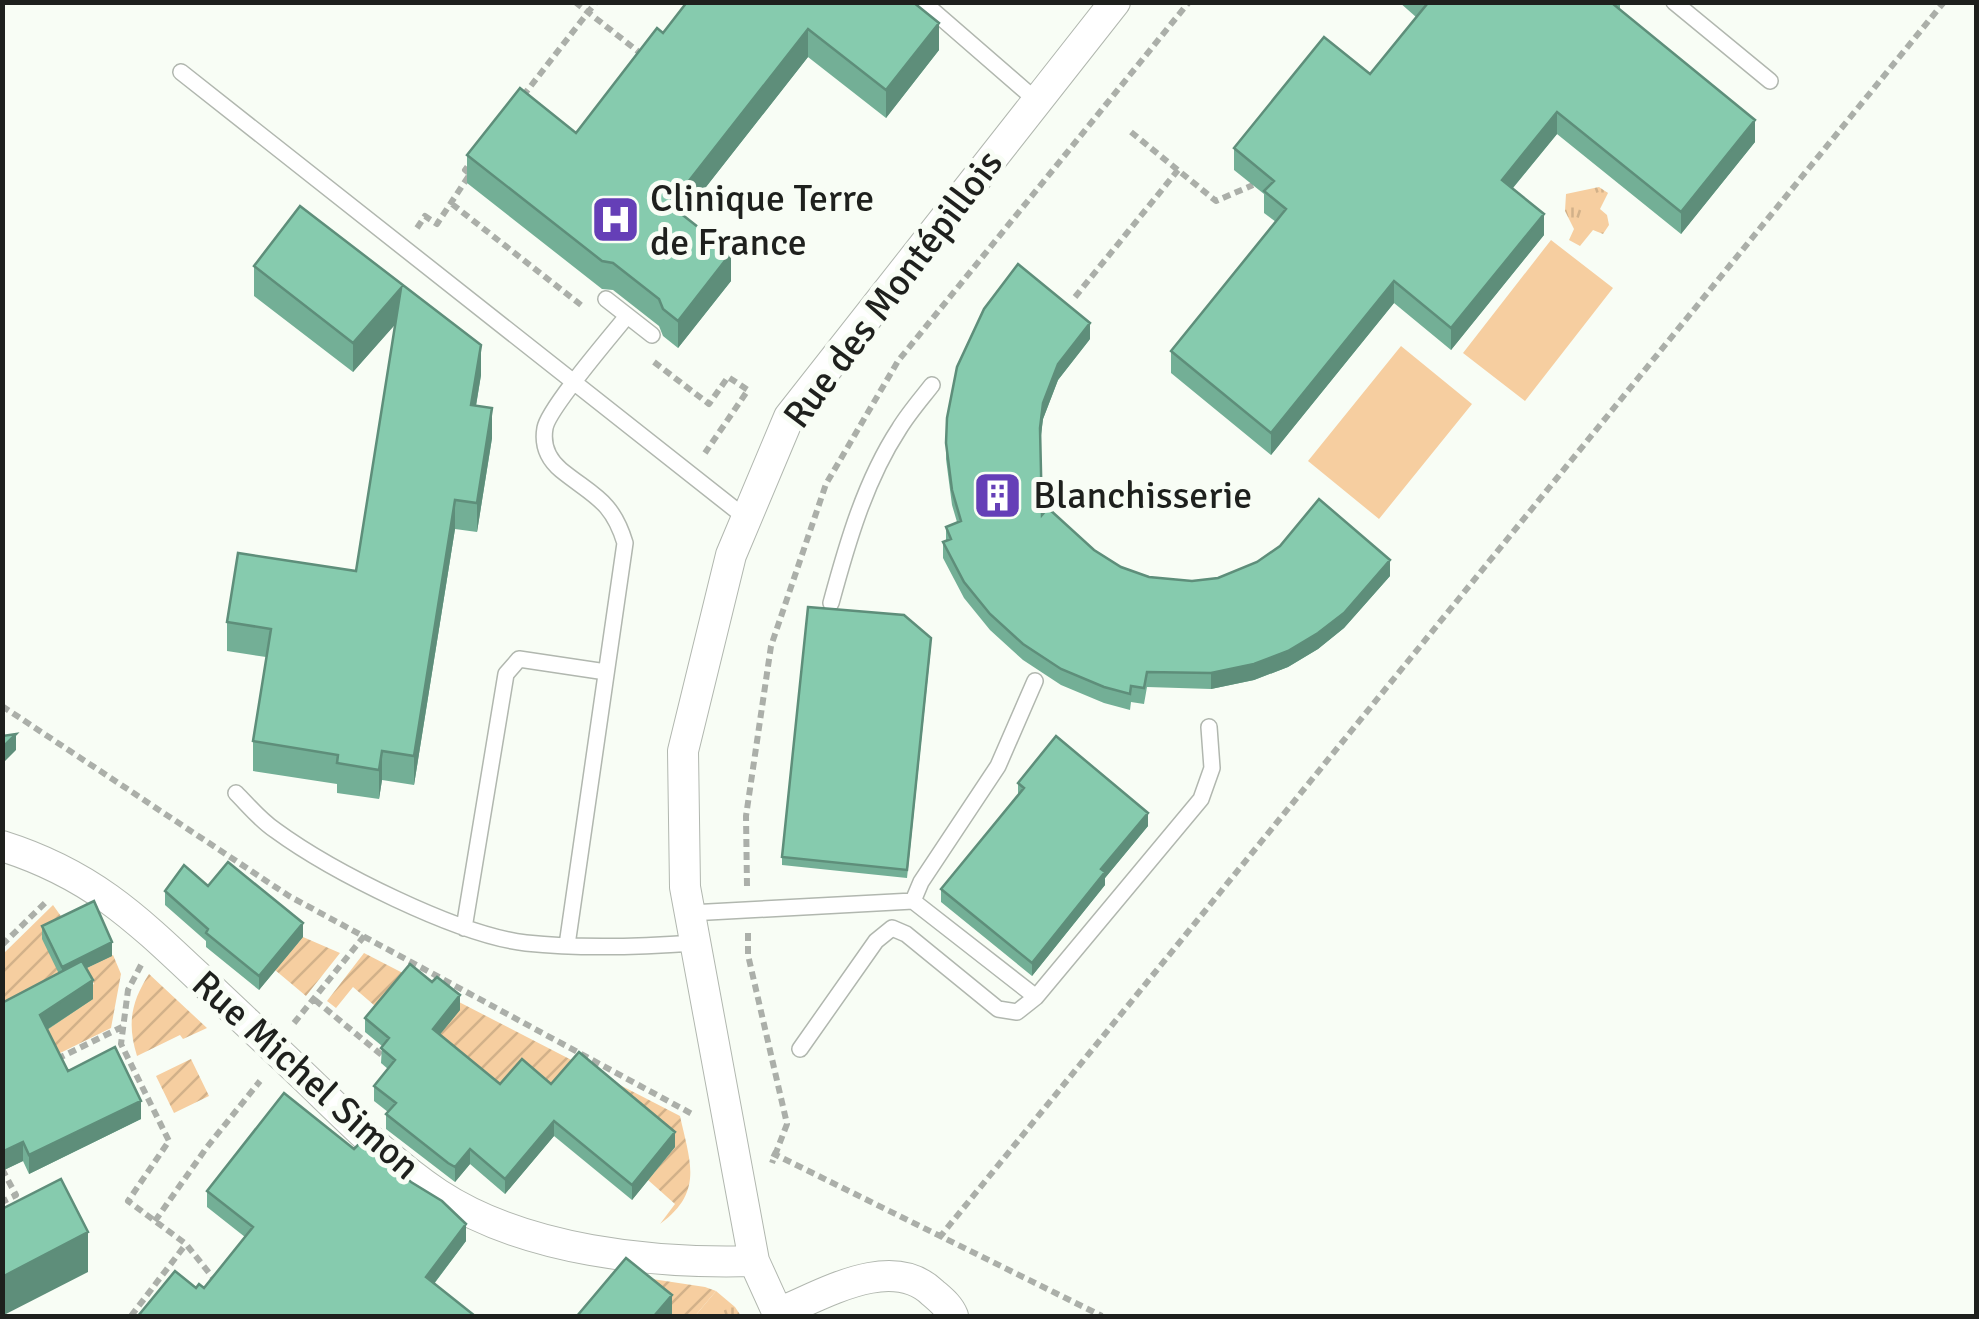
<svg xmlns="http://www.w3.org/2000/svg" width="1979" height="1319" viewBox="0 0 1979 1319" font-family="Signika,sans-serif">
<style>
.grass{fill:url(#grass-tufts)}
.garden{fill:url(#garden-furrows)}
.pitch{fill:#f6cea0}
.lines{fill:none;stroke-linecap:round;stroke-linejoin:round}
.service-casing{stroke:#b1b7af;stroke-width:18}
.minor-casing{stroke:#b1b7af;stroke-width:32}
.path{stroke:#abafa9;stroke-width:6;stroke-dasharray:8 5;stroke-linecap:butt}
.service{stroke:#fff;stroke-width:15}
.minor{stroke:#fff;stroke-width:30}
.wall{fill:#73af96}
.shaded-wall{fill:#5e8e7a}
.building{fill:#86cbae;stroke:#5e8e7a;stroke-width:2.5}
.labels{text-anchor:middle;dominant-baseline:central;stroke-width:10;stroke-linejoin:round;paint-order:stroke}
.poi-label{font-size:38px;fill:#1e201d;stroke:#f8fdf5;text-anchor:start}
.street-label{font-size:38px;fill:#1e201d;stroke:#f8fdf5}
</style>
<defs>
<pattern id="grass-tufts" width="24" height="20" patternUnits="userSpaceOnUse" patternTransform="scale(2.5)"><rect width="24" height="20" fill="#f6cea0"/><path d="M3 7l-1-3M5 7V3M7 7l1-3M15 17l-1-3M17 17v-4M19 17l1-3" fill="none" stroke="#d2b189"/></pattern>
<pattern id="garden-furrows" width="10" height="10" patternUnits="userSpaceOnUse" patternTransform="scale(2.5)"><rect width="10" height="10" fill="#f6cea0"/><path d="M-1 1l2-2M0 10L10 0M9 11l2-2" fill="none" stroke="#d2b189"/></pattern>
</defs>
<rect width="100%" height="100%" fill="#f8fdf5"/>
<path class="grass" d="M1599,187L1608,193L1600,209L1607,215L1609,225L1603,234L1593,230L1580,246L1569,240L1574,229L1565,211L1566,194Z
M716,1291L735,1307L741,1316H695Z"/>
<path class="garden" d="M53,905L68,926L61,978L3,1050V954Z
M303,937L340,953L306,996L275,970Z
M364,953L680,1116C690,1162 704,1192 660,1224L675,1204L648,1180L675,1147L551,1098L504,1095L433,1043L459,1009L382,1012L353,987L336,1008L327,1001Z
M113,955L121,974L111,1028L52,1057L40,1034L71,996L94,984L87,968Z
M149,974L207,1028L183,1039L180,1035L137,1056C127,1024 131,1002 149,974Z
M191,1059L209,1096L174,1113L156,1076Z
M619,1274L705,1287L716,1291L695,1316H670Z"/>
<path class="pitch" d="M1551,240L1613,288L1525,401L1463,353Z
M1401,346L1472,404L1379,519L1308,461Z"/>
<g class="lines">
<defs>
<path id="service" d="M923,2L1037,101
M1674,2L1770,81
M181,72L746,518
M606,299L652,335
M831,603C847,544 865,481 899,429C908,414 921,399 932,385
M236,793C248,805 260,820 275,830C331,871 457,935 526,943C582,949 639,947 695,943
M913,901L921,882L998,766L1035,681
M690,913L913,901L1036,997
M464,928L506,674L519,659L606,672
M567,945L625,543C612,500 593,496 561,470C548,459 542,445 545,428C548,409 611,336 627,316
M800,1049L876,941L892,928L906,934L998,1009L1017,1012L1036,997L1201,799L1212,768L1209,727"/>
<path id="minor" d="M2,846C94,875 139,921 207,985C246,1022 285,1058 323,1095C359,1130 396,1166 438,1194C525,1251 653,1264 754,1261
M778,1313C821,1296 891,1252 933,1293C941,1300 949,1306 953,1316
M779,1316L754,1261L685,887L683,751L731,555L789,417L1115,2"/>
</defs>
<use href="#service" class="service-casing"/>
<use href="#minor" class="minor-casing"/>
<path class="path" d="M575,2L644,56
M523,96L596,2
M1131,132L1216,201L1253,185
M452,204L581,305
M417,228L425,216L437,224L470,174L465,170L472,161
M1075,297L1178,170
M654,362L709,404L728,377L748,390L705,453
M2,706L289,896L694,1115
M747,886L746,816L771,646L826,484L898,361L1189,2
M748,933V955L787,1124L772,1163
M2,945L48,900
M141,965L128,990L121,1044L169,1141L128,1201L186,1244L218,1284
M315,1000L384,1057
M294,1023L365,935
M57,1059L122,1027
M772,1153L1102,1316
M2,1169L16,1195L2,1202
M155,1221L207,1147L260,1081
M939,1238L1944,2
M131,1316L186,1244"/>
<use href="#service" class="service"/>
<use href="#minor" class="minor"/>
</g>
<path class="wall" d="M687,2L939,50L886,118L808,57L683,216L731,281L678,348L663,336L659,326L613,290L602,289L467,183V155L576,133L663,33Z
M1399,2H1620V11L1755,142L1681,234L1557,134L1513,188L1544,235L1451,350L1394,303L1271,455L1171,373V351L1276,222L1264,213V194L1234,170V148L1370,74L1416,17Z
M300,206L481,375L476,406L492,438L477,532L455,529L414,785L382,780L379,799L337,793V784L253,771V741L266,657L227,651V622L356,571L395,324L353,372L254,296V266Z
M1090,339L1058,380L1043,419L1040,441L1042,515L1121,567L1149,577L1192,581L1390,576L1344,628L1318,649L1288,667L1254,680L1211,689L1147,687L1144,704L1131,702L1130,710L1104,703L1061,685L1023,660L990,630L964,598L943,558V542L946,541V527L957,522L952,505L946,459L947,418Z
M931,646L907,878L782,865V857Z
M1018,783L1148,826L1105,878V885L1032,976L941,902V889L1018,795Z
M208,886L303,937L259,990L206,947V941L165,905V891Z
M42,926L112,956L86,968L93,999L47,1030L68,1071L141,1119L29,1174L23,1161L2,1171V1003L59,974L42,939Z
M460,1010L440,1034L500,1084H551L675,1147L632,1200L554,1136L505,1194L470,1164L455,1182L386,1129V1114L388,1112L374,1101V1086L388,1069L381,1063L382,1046L365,1032V1018Z
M207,1191L466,1241L434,1284L196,1288H204L245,1237L207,1207Z"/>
<path class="shaded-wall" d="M939,23V50L886,118V90Z
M808,29V57L670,233V205Z
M1557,112V134L1502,201V180Z
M1755,120V142L1681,234V212Z
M1544,214V235L1451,350V328Z
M731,253V281L678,348V321Z
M1394,281V303L1271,455V433Z
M401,288V318L353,372V343Z
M1090,323V339L1058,380L1043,419L1040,444V428L1043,403L1058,364Z
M481,345V375L471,435V405Z
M492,408V438L477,532V503Z
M455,500V529L414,785V756Z
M1390,560V576L1344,628L1318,649L1288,667L1254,680L1211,689V673Z
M16,734V750L2,764V748Z
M382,751V780L379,799V770Z
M1148,813V826L1105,878V885L1032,976V963L1101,869Z
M303,923V937L259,990V976Z
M112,942V956L62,980V967Z
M93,980V999L40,1034V1015Z
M460,995V1010L433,1043V1029Z
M141,1101V1119L29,1174V1155Z
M554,1121V1136L505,1194V1179Z
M675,1132V1147L632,1200V1185Z
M23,1142V1161L2,1171V1152Z
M470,1149V1164L455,1182V1167Z
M466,1224V1241L426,1294V1277Z
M88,1232V1272L2,1316V1277Z
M672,1295V1316H654Z"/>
<path class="building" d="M687,2H913L939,23L886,90L808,29L670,205L731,253L678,321L663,309L659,299L613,263L602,261L467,155L520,88L576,133L657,28L663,33Z
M1425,2H1614L1613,4L1755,120L1681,212L1557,112L1502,180L1544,214L1451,328L1394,281L1271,433L1171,351L1286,209L1264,191L1274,181L1234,148L1324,37L1370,74L1427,4Z
M300,206L481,345L471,405L492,408L477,503L455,500L414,756L382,751L379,770L337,763L338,755L253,741L271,629L227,622L238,553L356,571L401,288L353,343L254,266Z
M1018,264L1090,323L1058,364L1043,403L1040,428L1042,515L1048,508L1094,550L1121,567L1149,577L1192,581L1218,578L1257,562L1280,546L1319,499L1390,560L1344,613L1318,633L1288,651L1254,664L1211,673L1147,672L1144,688L1131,686L1130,694L1104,687L1061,669L1023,644L990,614L964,582L943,542L951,539L946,527L961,521L952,490L946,443L947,418L957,367L984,309Z
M808,607L904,615L931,638L907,870L782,857Z
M16,734L2,748V736Z
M1056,736L1148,813L1101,869L1105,872L1032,963L941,889L1024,788L1018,783Z
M228,862L303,923L259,976L206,933L208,929L165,891L184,865L208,886Z
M94,901L112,942L62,967L42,926Z
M82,961L93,980L40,1015L68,1071L115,1047L141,1101L29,1155L23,1142L2,1152V1003Z
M410,964L432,982L437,977L460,995L433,1029L500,1084L522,1059L551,1084L579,1052L675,1132L632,1185L554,1121L505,1179L470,1149L455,1167L448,1163L386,1114L396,1103L374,1086L395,1060L381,1048L389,1038L365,1018Z
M284,1093L354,1149L362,1141L411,1182L442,1201L466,1224L426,1277L475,1316H138L175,1271L196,1288L199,1284L204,1288L253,1227L207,1191Z
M61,1179L88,1232L2,1277V1209Z
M626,1258L672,1295L654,1316H577Z"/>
<defs>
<symbol id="hospital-square" viewBox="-11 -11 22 22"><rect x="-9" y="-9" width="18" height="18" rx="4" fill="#653fb7" stroke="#f8fdf5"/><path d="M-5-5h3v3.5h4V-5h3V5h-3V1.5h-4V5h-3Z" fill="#fff"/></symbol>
<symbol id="building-square" viewBox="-11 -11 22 22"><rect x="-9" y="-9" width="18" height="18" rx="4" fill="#653fb7" stroke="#f8fdf5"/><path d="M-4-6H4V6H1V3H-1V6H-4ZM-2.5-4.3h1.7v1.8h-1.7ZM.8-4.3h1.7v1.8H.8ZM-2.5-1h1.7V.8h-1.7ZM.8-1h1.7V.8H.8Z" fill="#fff"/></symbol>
</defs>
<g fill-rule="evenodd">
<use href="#hospital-square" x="588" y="192" width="55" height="55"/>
<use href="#building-square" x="970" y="468" width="55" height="55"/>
</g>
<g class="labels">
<g class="poi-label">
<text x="650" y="198">Clinique Terre<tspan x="650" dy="44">de France</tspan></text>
<text x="1033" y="495">Blanchisserie</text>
</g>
<g class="street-label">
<text transform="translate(893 289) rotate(-53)">Rue des Montépillois</text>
<text transform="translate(306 1075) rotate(42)">Rue Michel Simon</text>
</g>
</g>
<rect width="1979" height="1319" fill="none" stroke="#1e201d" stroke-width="10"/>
</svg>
